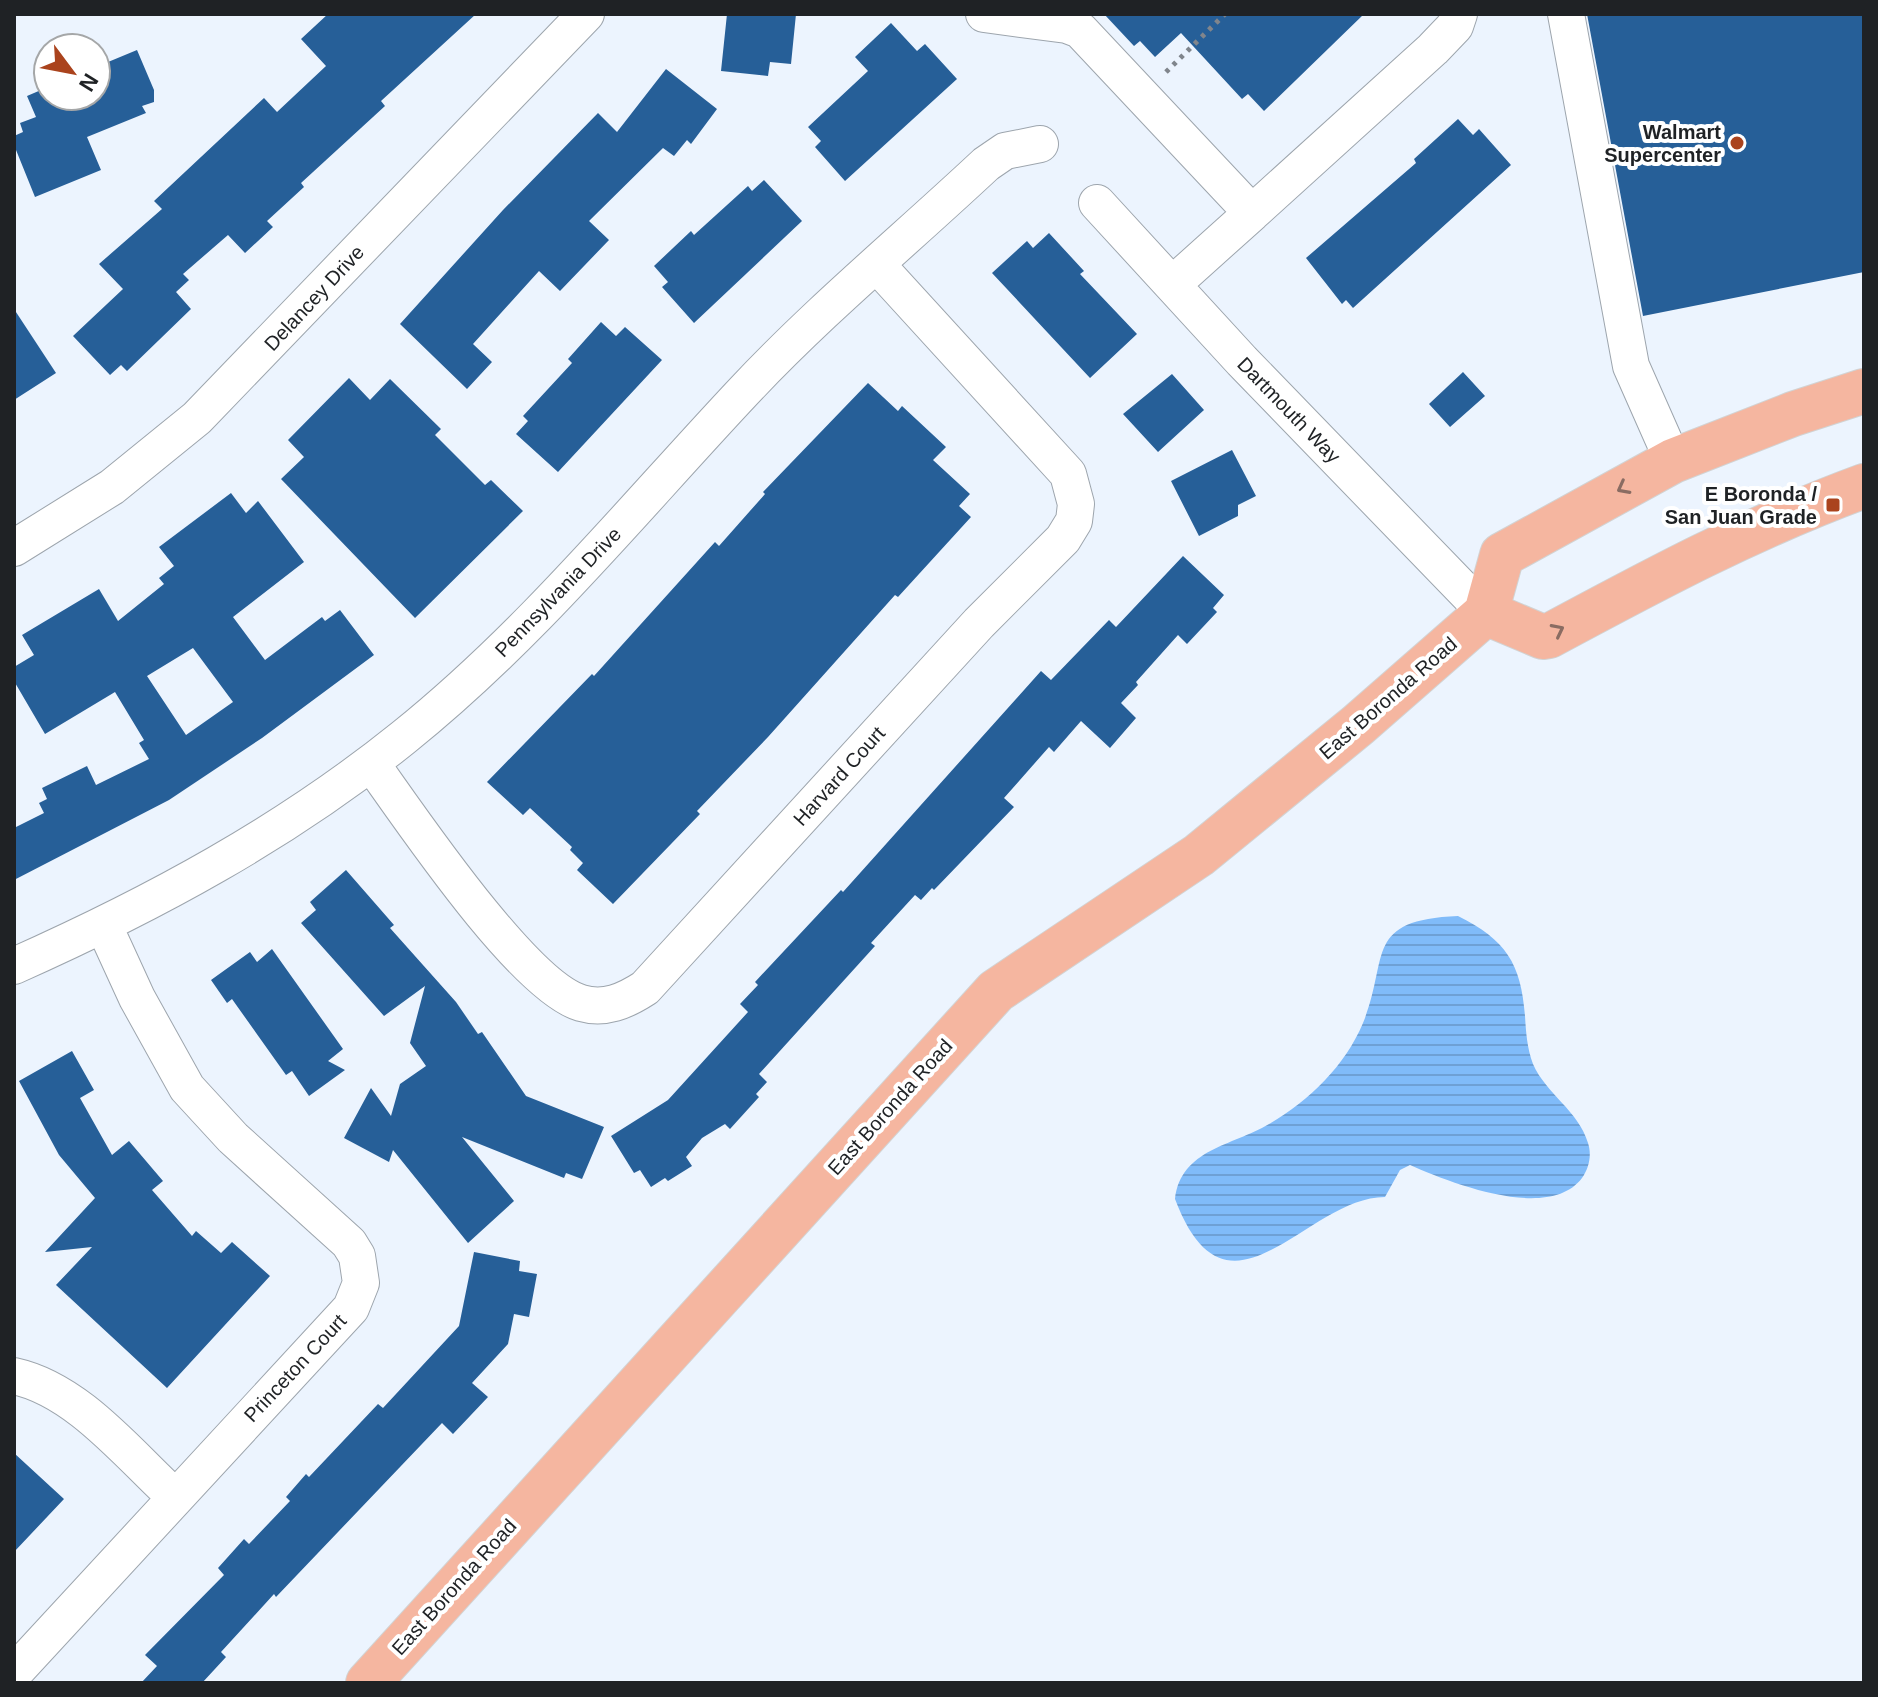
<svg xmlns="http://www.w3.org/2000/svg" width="1878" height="1697" viewBox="0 0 1878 1697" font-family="Helvetica,sans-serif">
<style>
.water{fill:url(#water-rules)}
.building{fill:#265f98;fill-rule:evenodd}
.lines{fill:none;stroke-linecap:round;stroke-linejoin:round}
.minor-casing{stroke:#9da5ad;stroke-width:38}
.major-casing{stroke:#d2d3d3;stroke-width:46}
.path{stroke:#80858c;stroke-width:5;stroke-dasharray:4 6;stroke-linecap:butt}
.minor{stroke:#fff;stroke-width:36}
.major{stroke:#f5b6a0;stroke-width:44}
.oneway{stroke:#8a6c62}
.poi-dot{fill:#aa431d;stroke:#fff;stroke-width:3}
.labels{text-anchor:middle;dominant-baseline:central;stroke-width:8;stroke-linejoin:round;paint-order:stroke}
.poi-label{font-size:20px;font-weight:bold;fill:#1f2225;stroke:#fff;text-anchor:end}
.street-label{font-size:20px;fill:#1f2225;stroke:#fff}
</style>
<defs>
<pattern id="water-rules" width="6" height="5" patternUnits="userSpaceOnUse" patternTransform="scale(2)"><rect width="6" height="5" fill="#80bbf9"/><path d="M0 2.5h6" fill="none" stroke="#6ea0d5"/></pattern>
</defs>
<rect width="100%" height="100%" fill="#ecf4fe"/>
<path class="water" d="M1458,916C1506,940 1521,963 1525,1016C1526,1032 1527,1048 1533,1064C1546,1094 1578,1110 1588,1143C1592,1155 1589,1168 1582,1178C1549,1222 1451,1183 1410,1165L1400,1170L1385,1197C1306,1197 1228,1339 1175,1199C1181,1149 1232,1146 1269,1124C1309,1101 1345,1066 1363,1023C1390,958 1362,920 1458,916Z"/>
<path class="building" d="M328,14H476L381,101L385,106L301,183L304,187L267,221L273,227L245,253L228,235L183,274L189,280L176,292L191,309L127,371L121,365L110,375L73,336L123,289L99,264L162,209L154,201L264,98L277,112L326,66L301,39Z
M727,14H796L791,64L770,62L768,76L721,71Z
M1104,14H1364L1264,111L1248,94L1242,99L1181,33L1155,57L1140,41L1134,46Z
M1587,14H1864V272L1643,316Z
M891,23L917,51L925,44L957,79L845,181L815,147L821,141L808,127L868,71L855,57Z
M137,50L154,90V102L142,106L146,113L87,137L101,170L35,197L14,145V136L23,132L20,123L36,117L27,96L48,87V96H96V67Z
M666,69L717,109L691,144L687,140L674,156L663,148L589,221L609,240L560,291L539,271L473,344L492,362L467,389L400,324L503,210L598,113L617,132Z
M1458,119L1473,135L1479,129L1511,165L1353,308L1346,300L1342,304L1306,258L1416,163L1414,159Z
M764,180L802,221L694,323L662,287L668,282L654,266L691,231L694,235L748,186L752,191Z
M1049,233L1084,271L1080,274L1137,334L1090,378L992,273L1027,241L1033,248Z
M14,309L56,373L14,400Z
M601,322L616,336L625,327L662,360L558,472L516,434L528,421L523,416L572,363L568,359Z
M1463,372L1485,396L1450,427L1429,404Z
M1172,374L1204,410L1158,452L1123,414Z
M349,378L370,400L390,379L441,429L435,435L485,485L491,480L523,511L415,618L281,479L304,457L288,440Z
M868,383L898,411L902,406L946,447L933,460L970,494L959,506L971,517L898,597L895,595L768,737L697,811L700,814L613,904L577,870L583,863L570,850L572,847L530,808L523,815L487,782L592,674L594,676L715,542L719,546L765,494L763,492Z
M1232,450L1256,496L1238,505V516L1199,536L1171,481Z
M231,493L246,513L258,501L304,562L233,617L265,660L322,617L325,621L340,610L374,655L262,738L169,800L14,880V828L44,813L39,803L47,799L42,788L87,766L96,785L149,759L139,743L144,740L115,692L45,734L14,681V667L34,655L22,635L99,589L118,621L164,584L159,578L174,566L159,547ZM193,648L233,702L186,735L147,676Z
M1183,556L1224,595L1213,608L1217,612L1187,644L1178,635L1136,682L1138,685L1121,703L1136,718L1110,748L1081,721L1054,752L1049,747L1004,798L1014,807L934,890L932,888L921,900L915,895L871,943L875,946L759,1074L767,1082L756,1094L759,1097L730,1129L725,1124L702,1138L686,1157L692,1166L668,1181L665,1178L651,1187L640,1170L634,1173L611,1136L668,1100L748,1012L740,1004L758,985L755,982L841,890L843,892L1041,671L1051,680L1109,620L1116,627Z
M346,870L394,925L390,928L456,1002L478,1034L482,1032L526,1096L604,1127L582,1179L566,1173L564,1178L462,1137L514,1201L468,1243L393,1150L389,1162L344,1138L371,1088L391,1116L400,1084L426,1066L410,1043L425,986L384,1016L301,923L316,910L310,902Z
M272,949L343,1049L328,1061L345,1070L309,1096L292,1071L286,1075L232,999L227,1003L211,980L250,952L257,962Z
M72,1051L94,1090L80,1098L112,1155L129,1141L163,1181L152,1190L192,1236L196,1231L221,1253L232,1242L270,1276L167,1388L56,1285L92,1247L45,1252L95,1198L59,1155L19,1081Z
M474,1252L520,1261L519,1271L537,1274L529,1317L514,1314L508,1344L472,1383L488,1397L453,1434L442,1423L276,1597L274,1594L221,1652L226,1657L202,1683H141L157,1666L145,1655L224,1575L218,1568L244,1539L249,1544L290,1501L286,1497L306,1474L309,1477L378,1404L383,1408L459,1326Z
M14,1453L64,1499L14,1552Z"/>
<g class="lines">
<defs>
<path id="minor" d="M984,14L1067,25L1080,30L1252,213L1433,49L1455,26L1459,14
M1566,14L1631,366L1673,461
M1097,203L1242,361L1486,613
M1174,283L1252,213
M14,548L112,487L197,418L586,14
M371,763C409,816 523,986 581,1003C605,1010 625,1001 645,988L979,623L1063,539L1074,521L1076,504L1068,474L878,266
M14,966C153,904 285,833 404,737C531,635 633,509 744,391C819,311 906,239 986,164L1005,151L1040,144
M14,1376C78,1390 128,1454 175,1497
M14,1673L351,1308L361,1283L357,1256L349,1243L233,1138L187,1088L137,998L104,926"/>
<path id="major" d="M1486,613L1543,637L1549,636C1655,579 1750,528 1864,486
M368,1683L996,991L1199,855L1358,725L1486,613L1502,555L1673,461L1793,414L1864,391"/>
</defs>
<use href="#minor" class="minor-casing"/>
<use href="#major" class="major-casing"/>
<path class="path" d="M1166,72L1225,14"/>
<use href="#minor" class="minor"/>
<use href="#major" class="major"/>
</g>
<defs><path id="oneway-chevron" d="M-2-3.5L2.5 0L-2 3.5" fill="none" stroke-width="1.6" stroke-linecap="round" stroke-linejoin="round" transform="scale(2)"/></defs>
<g class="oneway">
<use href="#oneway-chevron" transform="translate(1623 488) rotate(152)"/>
<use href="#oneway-chevron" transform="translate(1558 630) rotate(-27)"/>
</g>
<g class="poi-dot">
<circle cx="1737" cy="143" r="8"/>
<rect x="1825" y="497" width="16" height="16" rx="4"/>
</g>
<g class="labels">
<g class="poi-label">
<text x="1721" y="132">Walmart<tspan x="1721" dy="23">Supercenter</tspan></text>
<text x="1817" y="494">E Boronda /<tspan x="1817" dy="23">San Juan Grade</tspan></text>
</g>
<g class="street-label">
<text transform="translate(314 298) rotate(-47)">Delancey Drive</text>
<text transform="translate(1289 410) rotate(46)">Dartmouth Way</text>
<text transform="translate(558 592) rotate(-46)">Pennsylvania Drive</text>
<text transform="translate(1388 698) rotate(-41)">East Boronda Road</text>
<text transform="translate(839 776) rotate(-48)">Harvard Court</text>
<text transform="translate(890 1107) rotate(-48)">East Boronda Road</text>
<text transform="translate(295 1368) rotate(-47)">Princeton Court</text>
<text transform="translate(454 1587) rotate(-48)">East Boronda Road</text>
</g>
</g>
<rect width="1878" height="1697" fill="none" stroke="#1f2225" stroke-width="32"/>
<g transform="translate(72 72) rotate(122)"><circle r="38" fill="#ffffff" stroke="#a5a7a8" stroke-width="2"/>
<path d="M0-6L14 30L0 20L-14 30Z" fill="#aa431d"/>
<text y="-12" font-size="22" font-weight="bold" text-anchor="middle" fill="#1f2225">N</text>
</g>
</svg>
